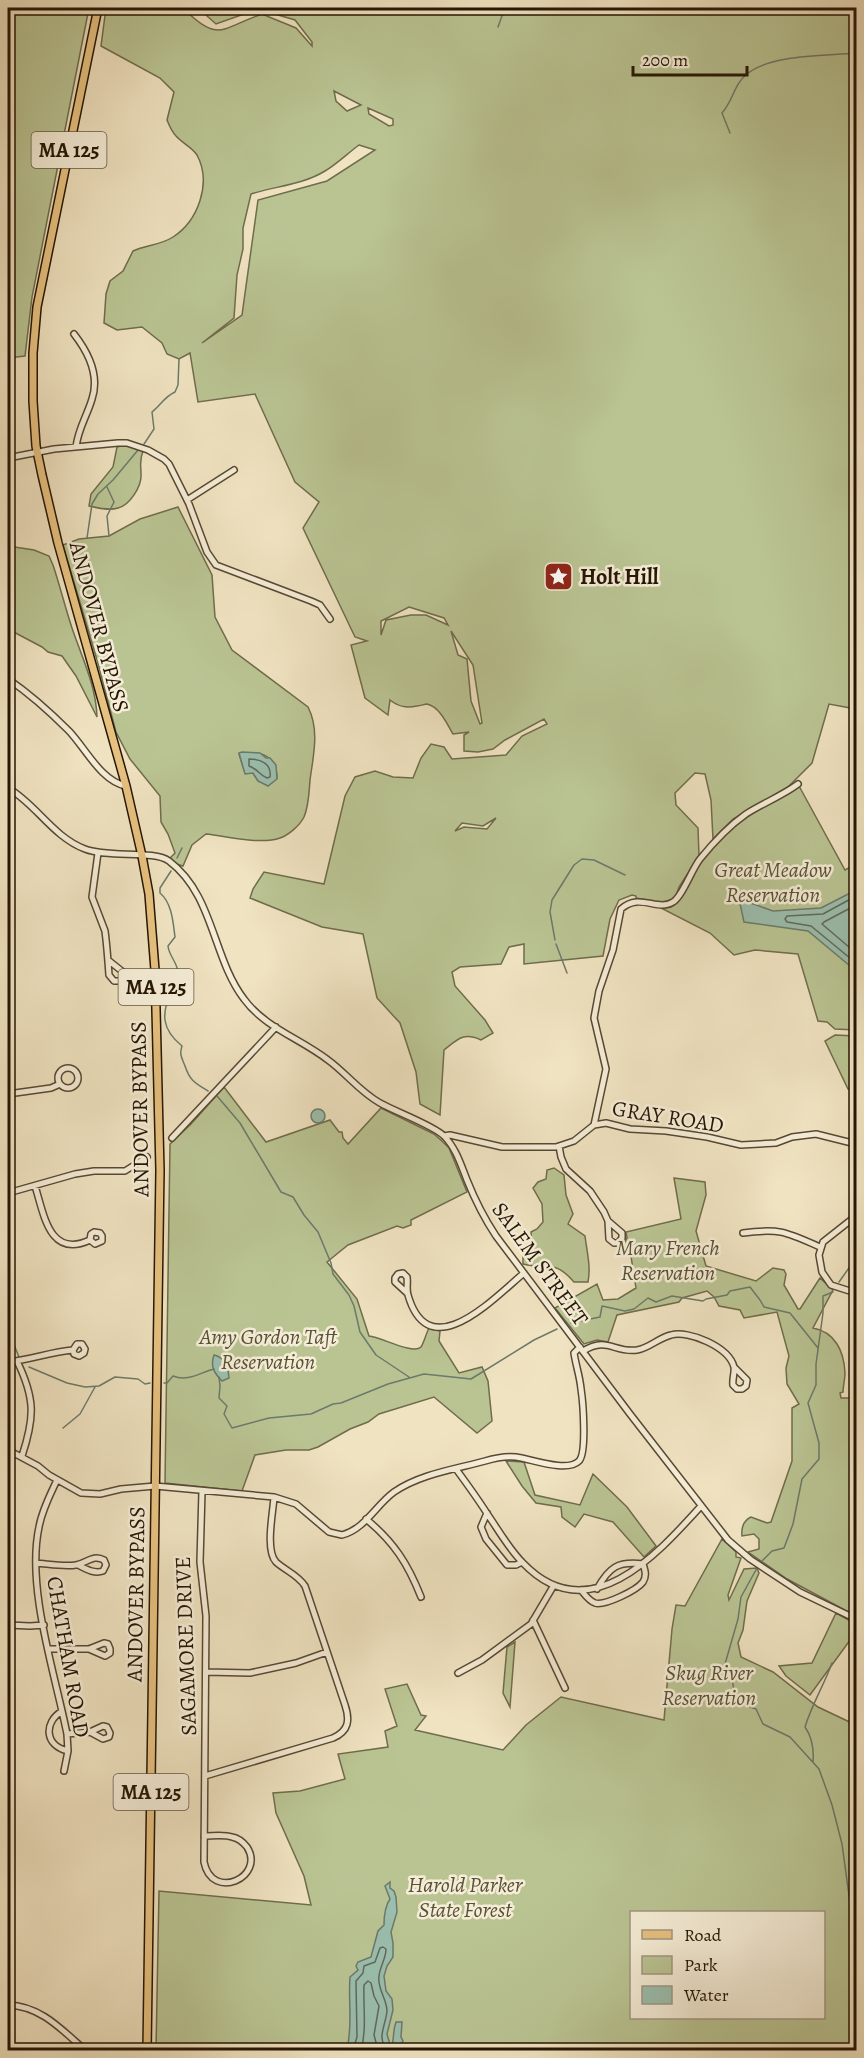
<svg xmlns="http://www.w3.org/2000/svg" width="864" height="2058" viewBox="0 0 864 2058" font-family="Alegreya,serif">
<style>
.green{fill:#bac493;stroke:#6f6c4c;stroke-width:1.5;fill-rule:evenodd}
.water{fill:#9bbeae;stroke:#6b7a6a;stroke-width:1.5}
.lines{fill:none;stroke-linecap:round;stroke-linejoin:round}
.shore{stroke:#606a59;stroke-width:1.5}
.stream{stroke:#6b7a6a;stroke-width:1.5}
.minor-casing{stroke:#574833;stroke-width:8}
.major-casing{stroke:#241504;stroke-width:10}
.minor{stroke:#f5edd7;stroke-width:5}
.major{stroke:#e8c280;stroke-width:7}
.labels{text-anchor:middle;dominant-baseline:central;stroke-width:5;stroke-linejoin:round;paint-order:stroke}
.shield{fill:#f5edd7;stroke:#635643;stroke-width:1.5}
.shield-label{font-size:21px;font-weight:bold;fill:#241504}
.poi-label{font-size:22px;font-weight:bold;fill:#241504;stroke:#f5edd7;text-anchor:start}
.street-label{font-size:22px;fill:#241504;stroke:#f5edd7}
.park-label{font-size:22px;font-style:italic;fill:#585236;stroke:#f5edd7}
</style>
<rect width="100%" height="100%" fill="#f0e3c1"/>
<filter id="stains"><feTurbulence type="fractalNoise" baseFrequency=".00333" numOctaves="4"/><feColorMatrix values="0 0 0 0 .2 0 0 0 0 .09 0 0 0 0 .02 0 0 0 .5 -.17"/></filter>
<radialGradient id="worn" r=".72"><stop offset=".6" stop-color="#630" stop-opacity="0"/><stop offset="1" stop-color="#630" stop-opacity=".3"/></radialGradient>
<path class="green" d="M8,8H89L32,297L25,356L8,358Z
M106,8H183C219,44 221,28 262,14L296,28L312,46V42L295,20L268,12L244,14L216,24L198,8H856V709L829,704L812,763L788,787L733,819L713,839L711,800L705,774L695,773L675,793L676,805L698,828L699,856L679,887L676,896L671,901L662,903L636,898V896L632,895L619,900L610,919L603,956L524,964V944L509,947L501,964L460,967L452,972L455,986L485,1020L493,1033L481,1040C463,1032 458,1039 444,1050L440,1115L420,1104L416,1072L400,1023L377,998L363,934L322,927L250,898L253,889L264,872L324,884L345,796L355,777L375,771L393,777L413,778L421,758L431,744L444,747L452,759L506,755L522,736L547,724L544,719L505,740L493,749L478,752L464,751V735L469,732L453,734C447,724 440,707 427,704C424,704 421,706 417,706C406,708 399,707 390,700L388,715L365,698L351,645L367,641L355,637L303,528L319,502L295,482L255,394L198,402L190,353L179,359L167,354L162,343L142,327L117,330L104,323L106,294L110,281L123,271L133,251C146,245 161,245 173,237C198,221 212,183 197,155C192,147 182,143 176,136C172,132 169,125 167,120L174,92L160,78L101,46ZM334,91L361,105L347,111L336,101ZM368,108L393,119V125L389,126L369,114ZM359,145L375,150L327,181L258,200L242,315L202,343L234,318L237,275L243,249V228L251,194C276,186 302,185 325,171C337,164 348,153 359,145ZM409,607L444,618L448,625L426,615H411L386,620L381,635V621ZM451,631L473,665L482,723L480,724L471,701L467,659L458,655ZM496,818L487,829L464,827L455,831L462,823L483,826Z
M125,445L143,451C139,461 141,465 141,474C142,486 130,505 118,508C109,511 98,508 89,506L91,494L113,467L117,447Z
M178,507L212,575L215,617L232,650L308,707C320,730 313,757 310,780C309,792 309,805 304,817C300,825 289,835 280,838C260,845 227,836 206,834L192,845L183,866L173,863L170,858L175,853L168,834L161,822L160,796L130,759L116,732L97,660L63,545L79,539L109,536L140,519ZM254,753C269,753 277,764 277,778L268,785L258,781L253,773L244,770L239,754Z
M8,546L34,550L49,556L53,565C60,586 65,607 72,628C82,658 96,685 97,717L76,676L62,656L48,652L42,647L8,629Z
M799,786L845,870L856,864V1030L835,1029L827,1022L818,1021L798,954L755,950L734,955L710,933L661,908L671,907L677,903C687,892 692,876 700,863C725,826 762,807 799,786Z
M835,1035L856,1036V1089H848L825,1041Z
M224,1087L266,1142L330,1120L339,1132H342L343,1138L348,1144L381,1108L434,1134L443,1142L449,1148L467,1192L411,1220V1225L403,1228L397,1226L348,1245L327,1262L357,1299L369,1336C381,1337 413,1355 421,1347C424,1342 426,1334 429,1328L440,1331L439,1341L459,1373L482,1367L488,1381L492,1421L477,1433L434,1397L379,1414L368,1422L350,1429L318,1447L309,1450H286L255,1455L242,1491L165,1483L170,1144L191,1124Z
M554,1168L564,1175L566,1195L573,1214L568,1224L585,1236C587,1252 591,1267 588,1282H574C553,1258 548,1271 523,1264V1250L532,1244L531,1232L537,1229L543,1222L542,1204L533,1188L538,1182L546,1179L547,1170Z
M674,1178L705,1182L706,1195L696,1231L706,1266L756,1281L773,1268L784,1270L786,1274L784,1285L798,1309H800L820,1278L833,1290L813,1328C835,1332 844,1351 845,1373C845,1380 843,1386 843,1392L840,1393L841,1398H856V1616L787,1579L748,1552L759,1549V1539L754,1534L742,1536C741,1527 743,1521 751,1517L767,1523L771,1522L792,1461V1408L799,1404L787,1384L786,1368L789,1356L777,1312L744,1318L740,1310L719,1306L714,1297L707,1291L682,1298L679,1302L617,1315L608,1342L597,1340L584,1344L555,1308L597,1284L603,1300L618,1299L636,1288L630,1250L623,1245L627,1238L626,1232L681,1219Z
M506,1461L524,1462L535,1495L580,1505L593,1474L627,1507L656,1546L644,1557L613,1522L584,1514L575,1527L562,1517L561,1507L536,1503L522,1486Z
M722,1539L736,1552V1557L741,1558L728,1595L729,1600L744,1569L757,1568L759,1573L747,1601L743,1630L738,1643L741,1657L773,1672L818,1707L856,1725V2050H156L159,1891L311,1905L304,1876L276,1813L273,1793L300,1791L345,1779L338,1754L388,1747L385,1731L397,1726L385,1689L407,1684L421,1715L426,1716L415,1730L503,1750L526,1725L561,1697L664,1720L672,1629L676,1605L685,1606ZM632,1912H824V2018H632Z
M836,1613L856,1624V1632L810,1695L786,1676L779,1666L812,1663Z
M515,1642L510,1707L503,1693L507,1647Z"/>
<path class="water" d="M242,752L260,753L266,758H270L276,765L277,779L268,786L258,781L253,773L245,774L239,753Z
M856,890V971L808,931L744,922L739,899L773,911L821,908Z
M311 1116a7 7 0 1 1 14 0a7 7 0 1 1-14 0Z
M214,1355C226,1358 228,1367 229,1378L222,1381C214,1373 210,1366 214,1355Z
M390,1882V1888L394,1891L396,1897L397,1912L391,1932L393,1943V1957L387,1966L384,1976L386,1991L392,1999L393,2010L387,2034L391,2048C395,2039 392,2032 396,2022H402L401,2037L403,2041L397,2050H349L347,2049C353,2024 348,2002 350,1977L358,1970L356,1966L358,1962L371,1957L378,1931L384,1925C384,1916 385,1906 390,1899L385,1886Z"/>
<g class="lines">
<path class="shore" d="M249,759C261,759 272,764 270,777L267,778C259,775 258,769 249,766Z
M856,896L823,914L787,916L785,919L787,922L811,926L856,963
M856,905L824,922L822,924L856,953
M353,2050L357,2037L356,1981L363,1973L364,1966L375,1962L380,1948L383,1947L386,1949C386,1959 380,1966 379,1976C377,1989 387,1999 387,2011C386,2025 375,2040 389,2050
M361,2050C367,2029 363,2007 364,1985L368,1981L371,1983L374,1996L379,2006L374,2035L378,2050"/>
<path class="stream" d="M498,27L503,13L501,8
M730,133L722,113C733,101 734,84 747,74C771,54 826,56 856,53
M144,444L154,429L152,412C161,405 164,397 175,392L178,385L179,359
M107,487L114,502L107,516L109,536
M87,538L92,504L98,494L113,480L138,450
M177,858L182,848
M171,871L160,888V893C172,903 173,922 175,937L168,946C169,956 177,962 178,972C178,979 174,985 172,990C161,1013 161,1029 182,1046C179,1055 182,1058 185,1066C190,1081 195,1083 208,1091
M555,940L550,912L552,900L574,865L582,859L594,860L625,875
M556,944L567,973
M217,1096L240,1123L281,1192L293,1197L304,1215L318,1232L331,1263L333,1274L349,1295L354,1306L360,1332L376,1355L409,1377
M839,1282L856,1258
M571,1323L600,1317L602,1306L625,1311L634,1309L648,1298L656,1302L672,1296L703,1301L706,1299L727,1295L730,1291L750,1287L760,1300L764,1307L790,1313L818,1348
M8,1330L19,1357
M29,1367L67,1383L85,1387L99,1386L115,1377L138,1379L145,1384L150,1383
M219,1377L220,1386L219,1398L227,1406L224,1414L232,1428L269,1418L311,1414L333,1404L341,1403L388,1384L424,1374L471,1379L534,1340L557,1329
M164,1383H167L173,1376C188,1382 199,1373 214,1369
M63,1428L80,1414L95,1387
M761,1562L772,1551L784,1548L793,1524L802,1479L819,1459V1443L808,1403L816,1385V1364L823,1313V1296L833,1292
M757,1568L741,1597L738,1619L725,1664L732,1679L735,1695L750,1707L756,1709L763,1724L790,1737L819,1769L832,1805L842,1844L851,1910L856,1917
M813,1762C814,1749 812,1737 805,1727C812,1704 824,1685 832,1663"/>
<defs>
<path id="minor" d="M74,334C88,352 100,375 92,399C87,416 78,429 76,447
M8,458L54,449L118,443H127L148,450L164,459L169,464L189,504L207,552L216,565L311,601L320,605L330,619
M187,500L234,470
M8,679C30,694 50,712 69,731C86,749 101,781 126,786
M8,788C36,804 53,837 85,849C108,858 154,850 169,861C214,895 212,957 244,999C264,1027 301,1039 328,1060C346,1073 360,1092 380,1103C396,1112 433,1125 444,1136C456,1148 461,1165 467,1180C475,1200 484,1218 496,1236L630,1414L728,1540L750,1559L800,1592L856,1619
M98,853L92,897L105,931C107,946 108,961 109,975L114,981H120L123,977V972L108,960
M58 1078a10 10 0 1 1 20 0a10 10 0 1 1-20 0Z
M8,1094L51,1088L60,1084
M594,1125L606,1069L594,1018L599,991L613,950L621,909C640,892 657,912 673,902C682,897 692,869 700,859C713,843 729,826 746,814C763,803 782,796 798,784
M444,1136L450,1135L502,1147H556L574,1141L594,1125L606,1123L630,1129L666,1131L707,1137L741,1145L776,1143L792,1137L816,1134L856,1144
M172,1138L276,1027
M559,1146L561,1157L566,1169L590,1191L604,1212L608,1221L609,1239L614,1243H618L622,1238V1233L608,1221
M35,1186C44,1214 49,1259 90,1240L91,1234L94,1232L100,1233L102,1236V1241L95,1244L90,1240
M8,1193L75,1174L94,1171H125L147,1157
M856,1216L823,1242L819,1255L822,1272L831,1285L856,1293
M743,1233C780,1228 786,1232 820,1247
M407,1293L395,1282V1278L398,1274L403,1273L407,1277C408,1283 406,1289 408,1295C429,1368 494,1298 524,1273
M583,1351C608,1336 613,1353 637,1350C650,1348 658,1338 671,1335C689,1330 729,1347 734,1367C735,1373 732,1379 733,1385L737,1389H742L746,1386L747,1380L735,1368
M17,1361C35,1398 35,1417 22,1456
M8,1362C30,1360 50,1352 73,1350L77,1344H82L85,1349L84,1353L79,1356L74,1354L73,1350
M8,1450L38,1466L49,1475L81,1493L100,1494L121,1489L155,1486L274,1497L296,1504L329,1532L342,1535C365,1529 376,1505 394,1492C420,1474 456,1469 485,1461C495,1458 506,1456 516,1457C531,1459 567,1473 579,1461C587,1453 583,1402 581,1389C580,1377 576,1366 574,1353L580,1347
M456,1469C467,1484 478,1499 488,1515C499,1531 509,1549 523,1563C588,1631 656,1556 701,1506
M57,1480C50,1495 42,1510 39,1527C26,1588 55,1673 67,1734L68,1751L64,1771
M202,1491L200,1562L206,1616L204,1862C212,1902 266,1877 247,1847C243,1842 238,1838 232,1837C223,1834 213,1836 204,1836
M487,1513L481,1527L486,1539L507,1565H516L522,1562
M366,1519C394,1542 408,1564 421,1597
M36,1563C49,1564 64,1567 76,1565C87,1563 93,1554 104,1560L106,1565L103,1571C94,1574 86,1569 78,1565
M581,1590C585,1595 589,1601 595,1603C605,1606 637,1590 643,1582C647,1576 645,1570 643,1564C618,1561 609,1567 597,1589
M533,1620L565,1688
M8,1625L30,1626L44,1625
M49,1649H89L104,1643L108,1644L110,1649V1653L105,1656L89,1649
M206,1672L250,1673L296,1663L327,1652
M458,1673L482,1660L531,1624L554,1585
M62,1711C43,1723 45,1746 68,1751
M67,1734L90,1732L103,1726L107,1727L110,1733L109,1737L103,1739L90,1732
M205,1776L333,1738C349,1731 350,1720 345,1705L305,1586C298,1575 286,1571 276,1562C265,1550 273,1513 274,1497
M8,2005C41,2006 62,2030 85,2050"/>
<path id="major" d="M98,8L37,307L33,353V401L36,446L42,475L58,543L126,786L142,856L149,894L155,970L160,1170L147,2050"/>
</defs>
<use href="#minor" class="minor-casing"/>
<use href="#major" class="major-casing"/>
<use href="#minor" class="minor"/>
<use href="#major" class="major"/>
</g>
<defs>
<symbol id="sight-square" viewBox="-11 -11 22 22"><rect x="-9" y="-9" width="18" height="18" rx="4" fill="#8f2418" stroke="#f5edd7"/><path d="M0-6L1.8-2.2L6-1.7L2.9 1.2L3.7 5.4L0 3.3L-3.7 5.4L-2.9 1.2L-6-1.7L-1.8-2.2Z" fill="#fff"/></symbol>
</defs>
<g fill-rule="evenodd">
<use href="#sight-square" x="542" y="560" width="33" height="33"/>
</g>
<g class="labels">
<g class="shield">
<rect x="31.5" y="132" width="75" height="36" rx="4.5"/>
<rect x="118.5" y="969" width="75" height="36" rx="4.5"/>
<rect x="113.5" y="1774" width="75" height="36" rx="4.5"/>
</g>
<g class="shield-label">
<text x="69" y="150">MA 125</text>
<text x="156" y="987">MA 125</text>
<text x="151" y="1792">MA 125</text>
</g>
<g class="poi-label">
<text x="580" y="577">Holt Hill</text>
</g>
<g class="street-label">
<text transform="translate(99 627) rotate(75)">ANDOVER BYPASS</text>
<text transform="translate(140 1109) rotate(-91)">ANDOVER BYPASS</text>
<text transform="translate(668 1117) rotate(9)">GRAY ROAD</text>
<text transform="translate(540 1264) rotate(54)">SALEM STREET</text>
<text transform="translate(136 1594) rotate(-89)">ANDOVER BYPASS</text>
<text transform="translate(186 1646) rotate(-92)">SAGAMORE DRIVE</text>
<text transform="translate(68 1657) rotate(80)">CHATHAM ROAD</text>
</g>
<g class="park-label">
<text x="773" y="870">Great Meadow<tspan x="773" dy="25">Reservation</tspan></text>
<text x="668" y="1248">Mary French<tspan x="668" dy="25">Reservation</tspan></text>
<text x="268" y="1337">Amy Gordon Taft<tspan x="268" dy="25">Reservation</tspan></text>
<text x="709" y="1673">Skug River<tspan x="709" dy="25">Reservation</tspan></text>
<text x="465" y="1885">Harold Parker<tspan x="465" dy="25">State Forest</tspan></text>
</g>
</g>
<rect width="864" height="2058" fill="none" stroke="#f0e3c1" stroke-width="30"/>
<rect x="9" y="9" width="846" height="2040" fill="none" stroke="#241504" stroke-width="3"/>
<rect x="15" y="15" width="834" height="2028" fill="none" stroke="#241504" stroke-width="1.5"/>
<rect x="630" y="1911" width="195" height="108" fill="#f5edd7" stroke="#a19783" stroke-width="1.5"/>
<rect x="642" y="1930" width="30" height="9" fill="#e8c280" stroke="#a19783" stroke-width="1.5"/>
<text x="684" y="1941" font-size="18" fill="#241504">Road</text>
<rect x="642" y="1956" width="30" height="18" fill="#bac493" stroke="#a19783" stroke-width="1.5"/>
<text x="684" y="1971" font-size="18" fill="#241504">Park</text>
<rect x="642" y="1986" width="30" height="18" fill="#9bbeae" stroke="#a19783" stroke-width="1.5"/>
<text x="684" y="2001" font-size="18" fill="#241504">Water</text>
<path d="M633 66v9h114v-9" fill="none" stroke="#241504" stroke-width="3"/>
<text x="642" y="66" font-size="18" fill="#241504" stroke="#f5edd7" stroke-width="4.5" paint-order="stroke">200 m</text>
<rect width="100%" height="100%" filter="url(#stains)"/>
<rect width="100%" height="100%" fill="url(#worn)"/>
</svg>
